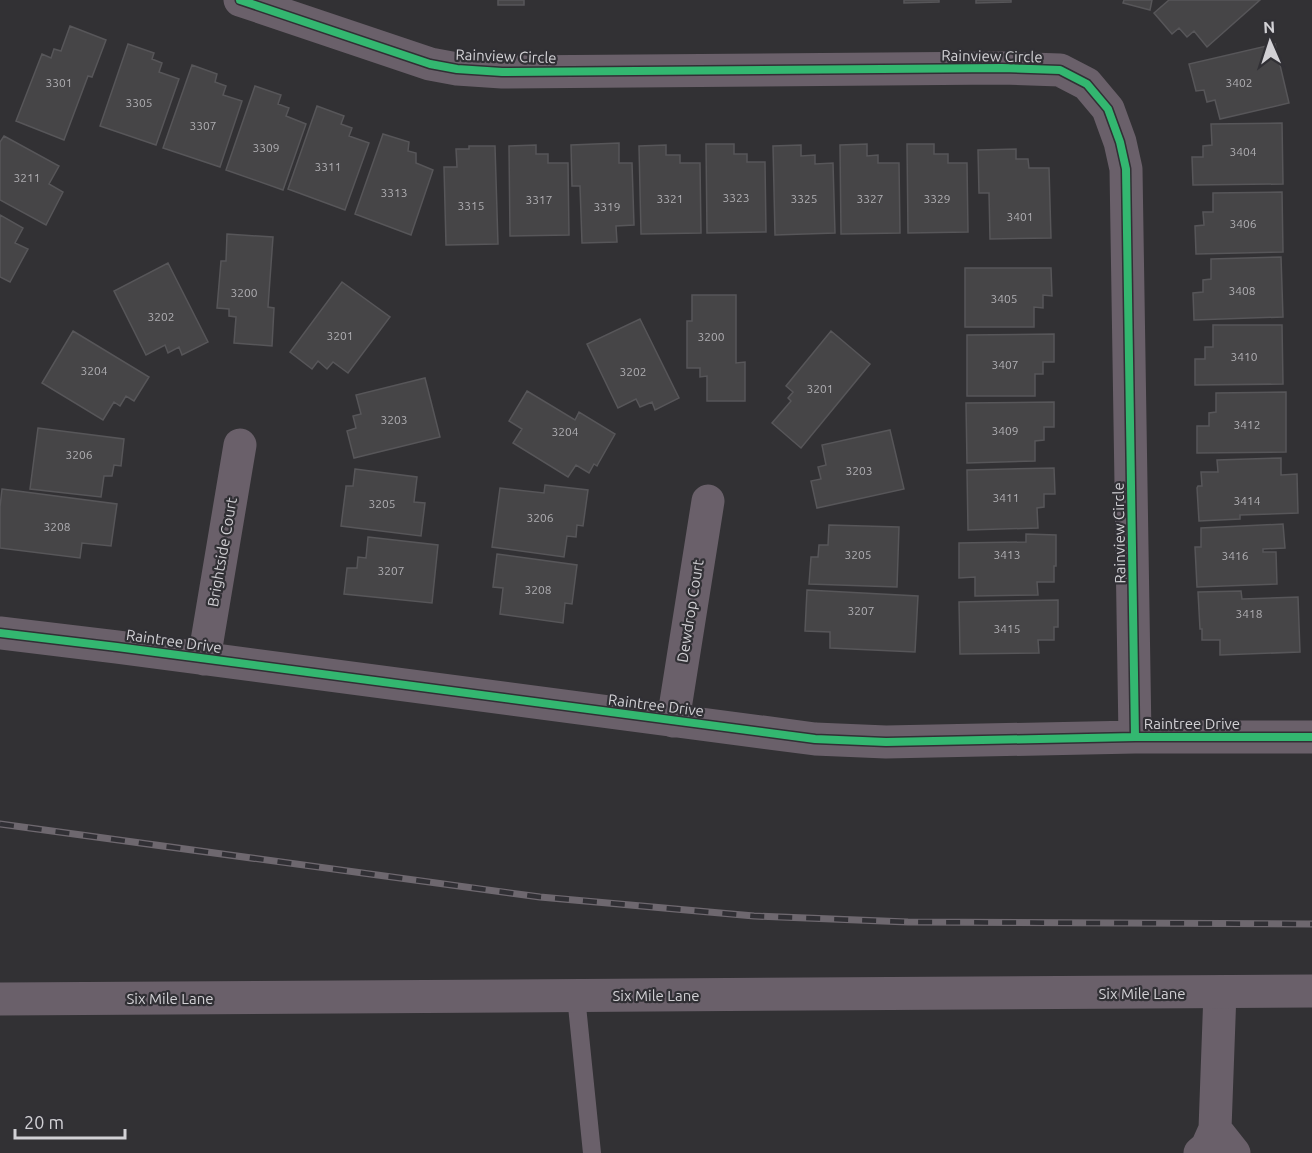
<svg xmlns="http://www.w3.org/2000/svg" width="1312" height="1153" viewBox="0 0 1312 1153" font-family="Ubuntu,sans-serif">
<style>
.building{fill:#464547;stroke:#575659;stroke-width:1.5}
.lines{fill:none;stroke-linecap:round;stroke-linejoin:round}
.service{stroke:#6a606a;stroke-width:18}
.minor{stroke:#6a606a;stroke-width:33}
.tertiary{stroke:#6a606a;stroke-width:33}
.rail-casing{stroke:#6e686f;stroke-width:7}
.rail{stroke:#313035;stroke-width:4.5;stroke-dasharray:14;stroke-linecap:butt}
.cycleway-casing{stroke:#313035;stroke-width:11}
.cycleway{stroke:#33b770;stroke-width:8}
.labels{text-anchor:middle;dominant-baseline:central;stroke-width:4.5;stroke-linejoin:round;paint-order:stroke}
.number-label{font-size:12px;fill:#afaeb2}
.street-label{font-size:15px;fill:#d2d1d5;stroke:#313035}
</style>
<rect width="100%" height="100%" fill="#323134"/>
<path class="building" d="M498,0H524V5H498Z
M904,0H939V2L904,3Z
M976,0H1011V2L976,3Z
M1124,0H1152L1150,10L1123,3Z
M1169,0H1260L1207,47L1194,31L1187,37L1179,28L1172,34L1154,13Z
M70,26L106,40L92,77L88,76L64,140L16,121L42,54L51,58L54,49L61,51Z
M128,44L154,53L152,59L162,63L159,72L179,79L156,145L100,126Z
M1275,44L1289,103L1220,119L1215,100L1207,102L1204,90L1196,91L1189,64Z
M192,65L217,74L215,82L226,86L223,95L242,101L220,167L163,148Z
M255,86L281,95L278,104L289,108L286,116L306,124L283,190L226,170Z
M317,106L344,116L341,124L352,128L349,136L369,143L345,210L288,189Z
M1282,123L1283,184L1193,185L1192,157H1203V146L1212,145L1211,124Z
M383,134L409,142L408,151L416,153V163L433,170L411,235L355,214Z
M4,136L59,166L49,184L63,192L46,225L0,200V142Z
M619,143V163H632L634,225L616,226L617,242L582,243L580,186H572L571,145Z
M706,144H734V154H747V162H765L766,232L707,233Z
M867,144V156L878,155V163H899L900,233L841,234L840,145Z
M907,144H934V154H948V163H967L968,232L908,233Z
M536,145V154H548V163H568L569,235L510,236L509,146Z
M666,145V155H680V163H700L701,233L641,234L639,146Z
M801,145V156L815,155V164L833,163L835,233L775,235L773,146Z
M469,146H495L498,244L446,245L444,167H457L456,149H469Z
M1016,149V159H1028L1029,168H1049L1051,238L990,239L989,193H979L978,150Z
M1282,192L1283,252L1196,254L1195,226L1204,225L1203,212H1213V193Z
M0,215L23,228L15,243L28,249L10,282L0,277Z
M227,234L273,237L268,307L274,308L272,346L234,343L236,317L229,316V309L217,308L221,261H226Z
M1281,257L1283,317L1194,320L1193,293L1203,292V280L1211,279V259Z
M168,263L208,342L182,355L179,347L168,353L165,345L146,355L114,291Z
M965,268H1051L1052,296L1043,295V308L1034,307V327H965Z
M342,282L390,317L348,373L333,362L327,369L318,361L312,369L290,352Z
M692,295H736V363L745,362V401H707V376L700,377V368H687V321H692Z
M640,319L679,398L655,410L652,402L640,407L636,399L618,408L587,344Z
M1213,325H1282L1283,384L1195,385V359H1205V347H1213Z
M73,331L149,377L134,401L126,396L120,406L114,402L103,420L42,383Z
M831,331L870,364L801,448L772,423L791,401L788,398L793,392L786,386Z
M1054,334V362H1043V374H1035V396H967V335Z
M425,378L440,437L354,458L347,431L356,428L353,416L361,414L356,395Z
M527,391L575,420L579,412L615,434L598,464L597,466L594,464L589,473L576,465L568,477L513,443L522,429L509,421Z
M1286,392V452L1197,453V426H1209V413L1216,412V393Z
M1054,402V427H1044V440L1035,441V461L967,463L966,403Z
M38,428L124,439L121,466L114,465L112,476H104L101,497L30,489Z
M890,430L904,489L817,508L811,481L821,479L818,467L826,465L822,445Z
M1281,458V475L1297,474L1298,513L1240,515V519L1199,521L1197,488L1198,486H1202L1201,472H1218L1217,460Z
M1054,468L1055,494H1044V507L1037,508L1038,528L968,530L967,470Z
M355,469L417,477L414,502L425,503L421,536L341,526L346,487V486H353Z
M545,485L588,490L583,526L577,525L576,537L567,536L564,557L492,547L500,488L544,493Z
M2,489L117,504L111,546L82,543L80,558L0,548V507Z
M1283,524L1285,548L1263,549V552H1276L1277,584L1197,587L1195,547H1201V528Z
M829,525L899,527L897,587L809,584L811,557H818L819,545H828Z
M1026,534L1056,535V566H1054V582H1037L1038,595L975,596V577L959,578V543L1026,542Z
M368,537L438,545L432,603L344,594L347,568H357L358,557L366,558Z
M497,554L577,565L572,604L565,603L563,623L500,614L503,588L493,587Z
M807,590L918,596L915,652L830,648V632L805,631Z
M1241,591L1242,599L1298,597L1300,652L1220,655V640H1202V629H1200L1198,592Z
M1058,600V627H1054V640H1038L1039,653L960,654L959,602Z"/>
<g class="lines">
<path class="service" d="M576,996L592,1153"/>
<path class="minor" d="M240,0L430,64L457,69L502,72L1002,68L1060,70L1087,84L1108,109L1120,142L1126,169L1135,737
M0,633L117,647L815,739L886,742L1135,737H1312
M204,659L240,445
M673,721L708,501
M1215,1129L1234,1153
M1200,1153L1207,1147L1215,1129L1220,992"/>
<path class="tertiary" d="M0,999L1312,991"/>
<defs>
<path id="rail" d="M0,824L540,897L754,916L908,922L1312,924"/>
</defs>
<use href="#rail" class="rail-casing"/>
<use href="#rail" class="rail"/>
<defs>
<path id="cycleway" d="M240,0L430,64L457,69L502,72L1002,68L1060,70L1087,84L1108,109L1120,142L1126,169L1135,737
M0,633L117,647L815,739L886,742L1135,737H1312"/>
</defs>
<use href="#cycleway" class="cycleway-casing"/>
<use href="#cycleway" class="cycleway"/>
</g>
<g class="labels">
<g class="number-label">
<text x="59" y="82">3301</text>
<text x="1239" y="82">3402</text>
<text x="139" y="102">3305</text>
<text x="203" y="125">3307</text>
<text x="266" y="147">3309</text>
<text x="1243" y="151">3404</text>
<text x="328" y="166">3311</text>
<text x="27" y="177">3211</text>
<text x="394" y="192">3313</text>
<text x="736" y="197">3323</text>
<text x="670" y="198">3321</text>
<text x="804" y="198">3325</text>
<text x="870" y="198">3327</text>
<text x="937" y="198">3329</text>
<text x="539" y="199">3317</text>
<text x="471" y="205">3315</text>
<text x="607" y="206">3319</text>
<text x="1020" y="216">3401</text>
<text x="1243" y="223">3406</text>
<text x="1242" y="290">3408</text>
<text x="244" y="292">3200</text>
<text x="1004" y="298">3405</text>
<text x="161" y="316">3202</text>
<text x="340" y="335">3201</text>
<text x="711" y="336">3200</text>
<text x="1244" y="356">3410</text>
<text x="1005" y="364">3407</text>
<text x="94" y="370">3204</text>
<text x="633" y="371">3202</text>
<text x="820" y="388">3201</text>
<text x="394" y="419">3203</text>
<text x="1247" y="424">3412</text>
<text x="1005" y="430">3409</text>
<text x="565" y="431">3204</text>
<text x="79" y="454">3206</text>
<text x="859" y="470">3203</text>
<text x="1006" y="497">3411</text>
<text x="1247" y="500">3414</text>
<text x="382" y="503">3205</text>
<text x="540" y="517">3206</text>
<text x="57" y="526">3208</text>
<text x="858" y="554">3205</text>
<text x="1007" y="554">3413</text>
<text x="1235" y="555">3416</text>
<text x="391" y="570">3207</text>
<text x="538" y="589">3208</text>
<text x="861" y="610">3207</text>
<text x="1249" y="613">3418</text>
<text x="1007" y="628">3415</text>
</g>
<g class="street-label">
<text transform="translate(506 56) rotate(2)">Rainview Circle</text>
<text transform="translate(992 56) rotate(1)">Rainview Circle</text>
<text transform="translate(1119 533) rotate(-91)">Rainview Circle</text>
<text transform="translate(222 552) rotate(-80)">Brightside Court</text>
<text transform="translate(690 611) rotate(-81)">Dewdrop Court</text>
<text transform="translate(174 641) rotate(8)">Raintree Drive</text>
<text transform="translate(656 705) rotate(7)">Raintree Drive</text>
<text x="1192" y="723">Raintree Drive</text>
<text x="1142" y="993">Six Mile Lane</text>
<text x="656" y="995">Six Mile Lane</text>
<text x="170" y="998">Six Mile Lane</text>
</g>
</g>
<g transform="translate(1270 42) rotate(357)" stroke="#313035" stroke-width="4.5" paint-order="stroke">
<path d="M0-4.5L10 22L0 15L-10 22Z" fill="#d2d1d5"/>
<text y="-9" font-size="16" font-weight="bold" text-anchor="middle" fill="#d2d1d5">N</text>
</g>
<path d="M15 1129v9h110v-9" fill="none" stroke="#d2d1d5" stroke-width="3"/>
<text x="24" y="1129" font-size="18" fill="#d2d1d5" stroke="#313035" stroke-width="4.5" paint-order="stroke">20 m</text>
</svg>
